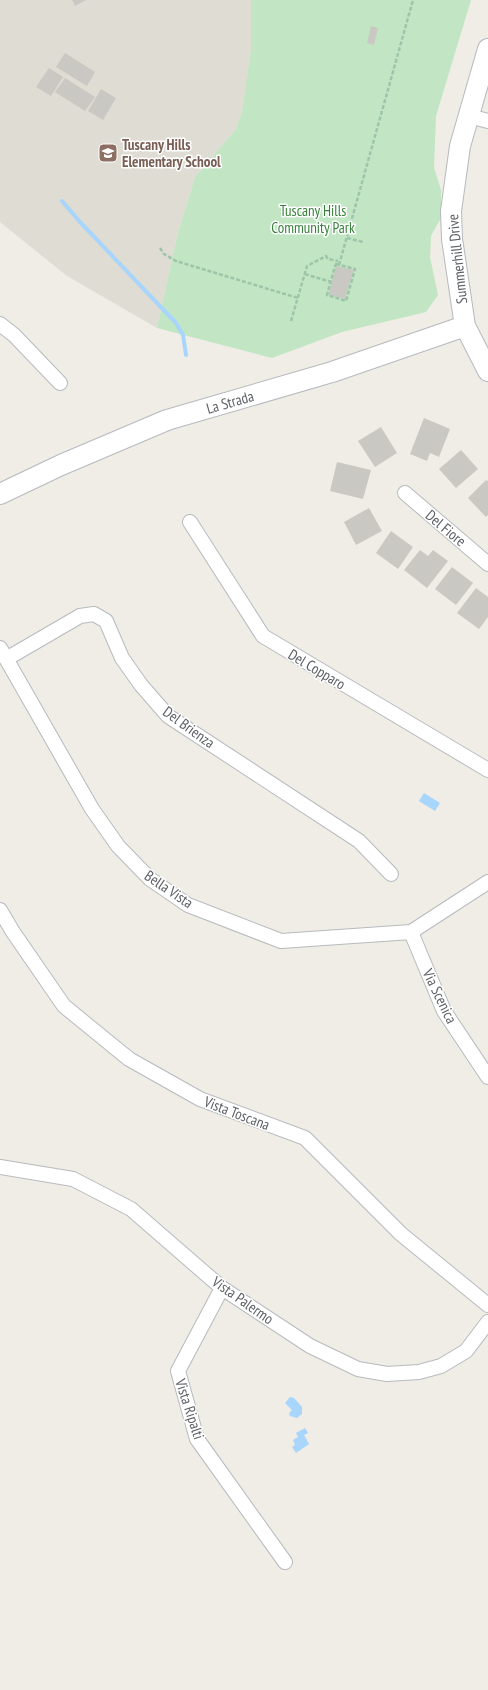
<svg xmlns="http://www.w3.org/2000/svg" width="488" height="1690" viewBox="0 0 488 1690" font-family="'PT Sans Narrow',sans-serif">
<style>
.education{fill:#dedcd3}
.green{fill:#c2e5c3}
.water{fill:#a8d5fc}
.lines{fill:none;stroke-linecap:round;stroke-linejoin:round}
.stream{stroke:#a8d5fc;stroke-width:4}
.building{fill:#cac8c2}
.street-casing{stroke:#b7babe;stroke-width:16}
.secondary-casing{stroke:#b6b9be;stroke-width:22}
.path{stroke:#9cc5a9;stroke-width:2.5;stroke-dasharray:4 2;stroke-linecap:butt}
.street{stroke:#fff;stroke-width:14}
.secondary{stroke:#fff;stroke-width:20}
.labels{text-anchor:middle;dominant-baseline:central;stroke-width:3;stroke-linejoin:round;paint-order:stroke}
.education-label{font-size:15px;font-weight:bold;fill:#785e54;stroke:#fff;text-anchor:start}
.park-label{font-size:15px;fill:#38813d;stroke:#fff}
.street-label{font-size:15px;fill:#5d6065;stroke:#fff}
</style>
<rect width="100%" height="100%" fill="#efede5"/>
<path class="education" d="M0,0H251V49L242,112L236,129L195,177L177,237L157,328L67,276L0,222Z"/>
<path class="green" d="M251,0H471L436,116L434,168L441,190V218L431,236L430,257L438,295L426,312L342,332L272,358L157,328L177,237L195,177L236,129L242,112L251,49Z"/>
<path class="water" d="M424,793L440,803L435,811L419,801Z
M290,1397L294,1398L302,1407V1414L297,1418L290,1416L289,1413L292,1410L285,1403Z
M305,1428L308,1433L304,1435L309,1444L296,1453L292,1447L295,1445L293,1440L298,1437L296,1433Z"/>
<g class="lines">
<path class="stream" d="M62,201L80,222L176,323L183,335L186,355"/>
</g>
<path class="building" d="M72,0H86L75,6Z
M371,26L378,28L374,45L367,43Z
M65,53L95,72L87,86L56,67Z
M49,68L63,77L51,96L36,87Z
M65,78L95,97L85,111L55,92Z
M101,89L116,98L103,120L88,111Z
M336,266L354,270L345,299L328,295Z
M424,418L450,429L439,457L430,453L427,461L410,454Z
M381,427L397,453L375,467L358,441Z
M461,450L478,469L456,488L439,469Z
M337,462L371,470L363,499L330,491Z
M486,480L488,481V515L486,517L468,498Z
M369,508L382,531L356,545L344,522Z
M391,531L413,547L398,569L376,553Z
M420,550L428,556L433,550L448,561L427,588L404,570Z
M452,567L473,583L456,605L435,589Z
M476,588L488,597V617L479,629L457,613Z"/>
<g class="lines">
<defs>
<path id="street" d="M469,116L488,121
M0,324L14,335L60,383
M405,493L488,564
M190,522L263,636L488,770
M0,648L92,809L118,846L150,879L188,905L281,941L411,932L488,882
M6,659L80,616L94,614L106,621L122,658L141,685L168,716L359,841L391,874
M0,910L13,932L64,1006L129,1059L200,1099L305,1138L401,1234L488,1305
M411,932L444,1011L488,1077
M0,1167L73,1179L131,1209L222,1288L310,1346L358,1369L387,1374L419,1372L441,1366L466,1351L488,1322
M222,1288L178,1371L197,1439L285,1562"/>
<path id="secondary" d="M488,49L460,146L451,211L452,239L465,326L488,371
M0,494L61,465L167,420L332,372L465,326"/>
</defs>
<use href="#street" class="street-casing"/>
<use href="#secondary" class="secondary-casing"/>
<path class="path" d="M347,238L363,242
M160,248L164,254L176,261L298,298
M336,264L355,269L346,301L327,295L335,266C336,265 337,263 337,261
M339,265L413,0
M305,274L331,282
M291,321L307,266L326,256L328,259L338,261"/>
<use href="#street" class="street"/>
<use href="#secondary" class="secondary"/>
</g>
<defs>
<symbol id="school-square" viewBox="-11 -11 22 22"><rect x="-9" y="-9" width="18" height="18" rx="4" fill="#8d6e63" stroke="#fff"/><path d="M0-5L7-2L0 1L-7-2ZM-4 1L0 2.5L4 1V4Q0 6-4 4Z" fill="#fff"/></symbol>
</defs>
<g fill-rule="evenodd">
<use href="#school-square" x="97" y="142" width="22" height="22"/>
</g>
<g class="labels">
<g class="education-label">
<text x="122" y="144">Tuscany Hills<tspan x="122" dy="17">Elementary School</tspan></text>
</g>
<g class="park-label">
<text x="313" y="210">Tuscany Hills<tspan x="313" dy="17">Community Park</tspan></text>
</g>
<g class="street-label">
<text transform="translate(457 259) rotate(-96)">Summerhill Drive</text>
<text transform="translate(230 402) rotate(-16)">La Strada</text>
<text transform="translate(446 528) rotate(40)">Del Fiore</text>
<text transform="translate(317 669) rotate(31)">Del Copparo</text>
<text transform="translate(189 727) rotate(36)">Del Brienza</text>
<text transform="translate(169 889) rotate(34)">Bella Vista</text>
<text transform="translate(440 996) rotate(64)">Via Scenica</text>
<text transform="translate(237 1113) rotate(21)">Vista Toscana</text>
<text transform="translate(243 1300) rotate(35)">Vista Palermo</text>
<text transform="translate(190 1409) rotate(72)">Vista Ripalti</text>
</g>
</g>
</svg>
